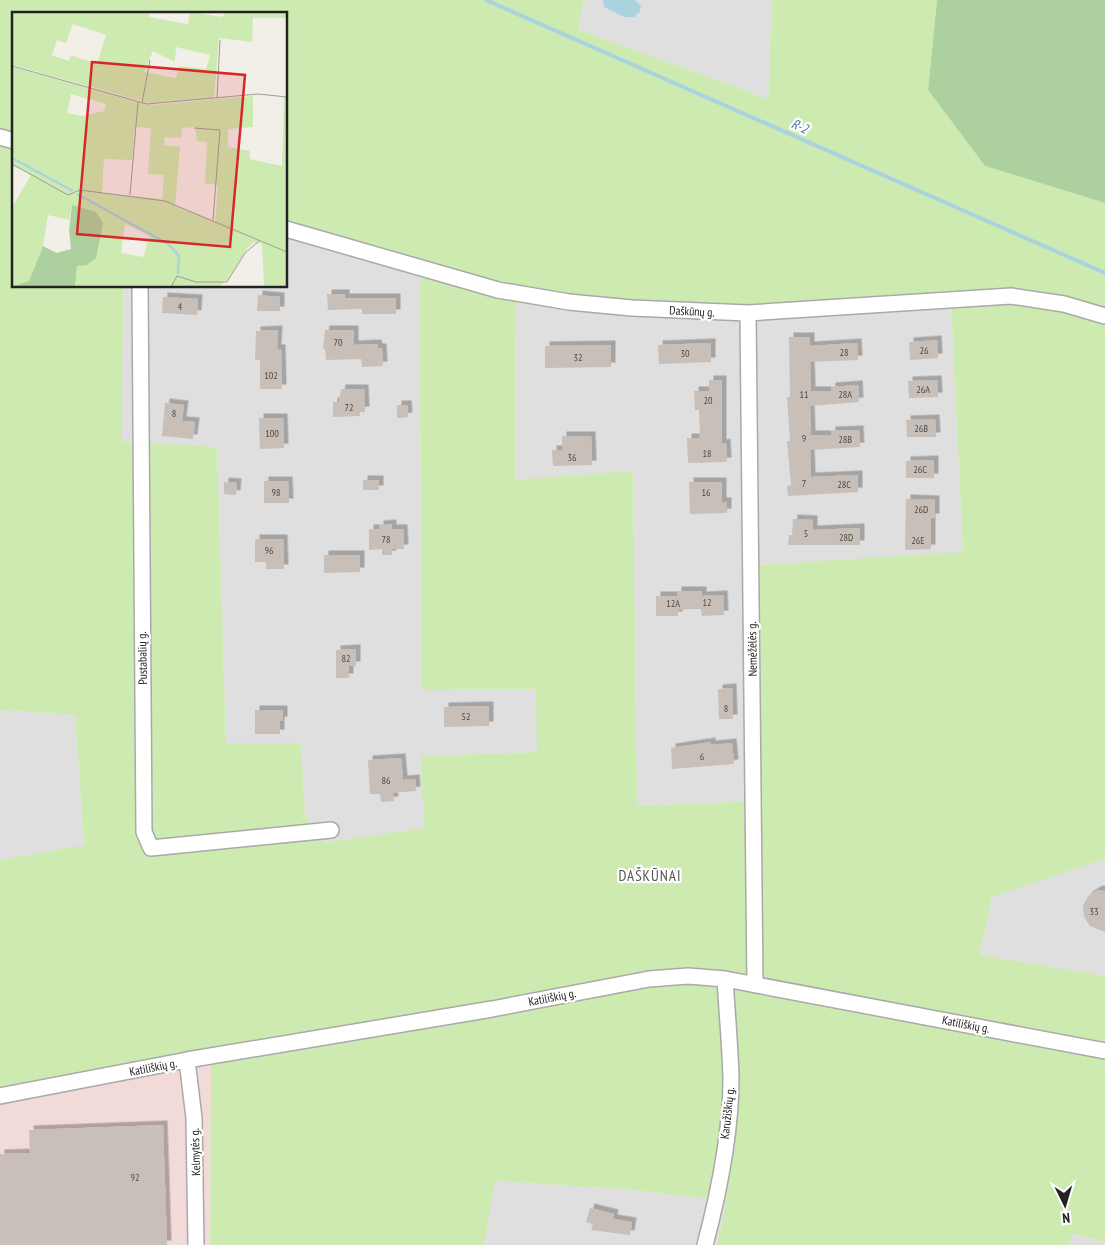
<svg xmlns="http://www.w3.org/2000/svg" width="1105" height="1245" viewBox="0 0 1105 1245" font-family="'PT Sans Narrow',sans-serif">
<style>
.residential{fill:#e0dfdf}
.commercial{fill:#f2dad9}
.grass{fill:#cdebb0;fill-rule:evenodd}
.forest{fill:#add19e}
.water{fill:#aad3df}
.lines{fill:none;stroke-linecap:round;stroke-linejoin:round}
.stream{stroke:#aad3df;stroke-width:4}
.building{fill:#c7bfb8;filter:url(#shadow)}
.street-casing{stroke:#a9a9a9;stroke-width:18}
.street{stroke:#fff;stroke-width:15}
.labels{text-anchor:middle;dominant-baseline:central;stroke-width:4.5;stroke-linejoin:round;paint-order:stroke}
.number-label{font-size:10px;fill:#4b4948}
.street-label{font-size:12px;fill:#222;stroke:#fff}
.water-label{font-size:14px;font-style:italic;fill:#4a7aab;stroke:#fff}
.quarter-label{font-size:15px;letter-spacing:1px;fill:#555;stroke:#fff}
.inset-river{fill:none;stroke:#aad3df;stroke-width:2.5}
.inset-road{fill:none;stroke:#9f9d99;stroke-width:1}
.view{fill:#d62828;fill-opacity:0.15;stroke:#d62828;stroke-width:2.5}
.inset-edge{fill:none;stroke:#222;stroke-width:2.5}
</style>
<defs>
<filter id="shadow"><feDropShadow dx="4.5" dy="-4.5" stdDeviation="0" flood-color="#0004"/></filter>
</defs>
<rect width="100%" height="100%" fill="#f2efe9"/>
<path class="residential" d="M584,0H772L768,99L578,29Z
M286,220L419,259L422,690L537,689L538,752L422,756L424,828L324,844L305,815L301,743L226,744L217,447L122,441L123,286H286Z
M516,303L754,319L951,307L963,553L757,565L758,801L637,806L633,471L515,481Z
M0,710L75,715L84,846L0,860Z
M1105,859V976L980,955L992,897Z
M494,1181L623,1189L726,1201L717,1245H484Z
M1071,1234L1105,1242V1245H1069Z"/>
<path class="commercial" d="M211,1062L210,1245H0V1102Z"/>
<path class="grass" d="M0,0H584L578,29L768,99L772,0H937L928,90L985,166L1105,203V859L992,897L980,955L1105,976V1042L722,971L666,969L0,1090V860L84,845L75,715L0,710ZM14,14H286V220L419,260L422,690L536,689L537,752L421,756L424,828L324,843L305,815L301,743H226L217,447L122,441L123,286H14ZM516,303L754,319L951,307L963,552L757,565V801L637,806L633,471L515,480Z
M671,983H711L1105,1058V1242L1072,1234L1069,1245H717L726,1201L623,1189L495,1181L484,1245H210L211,1062Z"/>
<path class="forest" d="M937,0H1105V203L985,166L928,90Z"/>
<path class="water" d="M603,0H635L641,6L640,12L634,17H624L604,7Z"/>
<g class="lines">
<path class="stream" d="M486,0L1105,273"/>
</g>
<path class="building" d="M327,294H345V298H396V314H362V309L328,310Z
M258,295L280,297V311H257Z
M163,297L198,299L197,315L162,313Z
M278,330L277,349H281L282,389H260V360H255L256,331Z
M325,330H354V345L377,344L378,348H382L383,366L362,367L361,359L326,360L325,349H323Z
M789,337H810V346L857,343L858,360L810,362L811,391H831V387L858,385L859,402L810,406L811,435H831V431L859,430L860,447L810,450L811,477L858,475V492L788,496L787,486L791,485L787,441H790L787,397H790Z
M937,340L938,358L910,360L909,342Z
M711,343V362L659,364L658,345Z
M611,345V367L545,368V346Z
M709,380H722V444L726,443L727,462L688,463L687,438H700L699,410H695L694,391H709Z
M937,380L938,397L909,398L908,381Z
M341,389H364L365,411H360V416L333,417V402H339Z
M165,403L184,405L182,421L195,422L193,439L162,436Z
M397,405H407L408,417L397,418Z
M259,418H283L284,448L260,449Z
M935,419L936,437H907L906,420Z
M562,436H591L592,465L553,466L552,450H562Z
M934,460V478H906V461Z
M363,480H379V490H363Z
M264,481H288L289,503H264Z
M224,482L237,483L236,495L224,494Z
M689,482H722V502H727V513L690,514Z
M906,499L935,500V518H931V549L905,550Z
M793,519L813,520V530L860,528V545H788L789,535H792Z
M392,524V529H403L404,549H392V555H382V549L369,550V529H379V525Z
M255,539H283L284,569H266V562H255Z
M324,555H360V572L324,573Z
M677,591H702V596L723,595L724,615L702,616L701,609H690L678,610V616H656V596H677Z
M356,649V666H349V678H336V650Z
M732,688L733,719H719L718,689Z
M489,706V726L444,727V707Z
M255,710H283V721H280V734H255Z
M711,742V745L732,743L734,764L672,769L671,748Z
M401,758L403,780L415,779L416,791L393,793L394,801L381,802L380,794H370L368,760Z
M1098,890L1105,891V932L1090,926L1084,917L1083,906L1088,896Z
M163,1125L167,1245H0V1154L30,1153L29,1130Z
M590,1208L614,1214L613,1219L632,1222L630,1235L591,1230L593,1224L586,1222Z"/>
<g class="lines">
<defs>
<path id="street" d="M0,137L14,141
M286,229L498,290L569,302L632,308L748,313L1011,296L1064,304L1105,316
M140,286L144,832L151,848L331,830
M748,313L755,985
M187,1060L194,1118L196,1245
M0,1096L187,1060L492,1009L649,979L688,976L725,979L1105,1051
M705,1245C719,1192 731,1134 731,1078C730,1045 727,1012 725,979"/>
</defs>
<use href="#street" class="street-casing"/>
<use href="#street" class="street"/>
</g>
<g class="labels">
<g class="number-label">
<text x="180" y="306">4</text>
<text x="338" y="342">70</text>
<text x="924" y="350">26</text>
<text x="844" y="352">28</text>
<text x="685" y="353">30</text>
<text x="578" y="357">32</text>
<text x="271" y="375">102</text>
<text x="923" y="389">26A</text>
<text x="804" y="394">11</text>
<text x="845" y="394">28A</text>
<text x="708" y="400">20</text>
<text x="349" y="407">72</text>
<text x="174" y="413">8</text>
<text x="921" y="428">26B</text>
<text x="272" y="433">100</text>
<text x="804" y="438">9</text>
<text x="845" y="439">28B</text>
<text x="707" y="453">18</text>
<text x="572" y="457">36</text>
<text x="920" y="469">26C</text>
<text x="804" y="483">7</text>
<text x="844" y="484">28C</text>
<text x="276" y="492">98</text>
<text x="706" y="492">16</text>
<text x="921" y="509">26D</text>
<text x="806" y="533">5</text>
<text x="846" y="537">28D</text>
<text x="386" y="539">78</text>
<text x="918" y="540">26E</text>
<text x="269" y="550">96</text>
<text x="707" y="602">12</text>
<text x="673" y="603">12A</text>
<text x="346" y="658">82</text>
<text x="726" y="708">8</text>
<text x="466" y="716">52</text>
<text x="702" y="756">6</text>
<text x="386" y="780">86</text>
<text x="1094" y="911">33</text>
<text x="135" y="1177">92</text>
</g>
<g class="street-label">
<text transform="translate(692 311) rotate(3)">Daškūnų g.</text>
<text transform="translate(752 649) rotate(-91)">Nemėžėlės g.</text>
<text transform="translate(142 658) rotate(-91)">Pustabalių g.</text>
<text transform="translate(552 997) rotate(-11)">Katiliškių g.</text>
<text transform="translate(966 1024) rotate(11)">Katiliškių g.</text>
<text transform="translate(153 1067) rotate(-11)">Katiliškių g.</text>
<text transform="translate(727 1113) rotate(-84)">Karužiškių g.</text>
<text transform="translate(195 1152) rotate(-92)">Kelmytės g.</text>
</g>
<g class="water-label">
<text transform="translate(800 126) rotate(24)">R-2</text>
</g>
<g class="quarter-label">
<text x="650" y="875">DAŠKŪNAI</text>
</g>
</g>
<g transform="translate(12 12)">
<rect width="275" height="275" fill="#f2efe9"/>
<path d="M0,0H138L137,5L176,12L178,0L210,5L214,0H275V6H241L240,30L207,26L202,86L137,91L0,53ZM61,12L94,23L85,52L59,43L57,49L40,43L45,28L54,31ZM164,35L198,43L194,57L167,54L164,66L132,60L141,39L163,50ZM0,55L138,93L241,84V115L216,117V135L238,139V147L270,154L272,85L275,86V275H252L250,232L243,230L237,234L217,266L207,275H63L65,254L69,252L60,193L57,208L36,203L31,234L17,269L10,274H0V195L19,163L0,153ZM59,82L94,92L92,99L70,104L55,101ZM123,115L139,116L136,162L152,163L150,187L90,181L92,147L120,148ZM183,115L185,129L195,130L193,171L206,173L203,210L163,194L168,135L152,133L153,125L169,126L170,116ZM113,212L138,224L131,245L109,241Z" fill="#cdebb0" fill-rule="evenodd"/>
<path d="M60,193L84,200L91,211L84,246L75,253L65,254L63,275H0L17,269L31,234L45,241L59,237L57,218Z" fill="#add19e"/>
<path class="inset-river" d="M0,146L61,179M65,182L156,232L167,244L166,262"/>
<path class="inset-road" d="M0,54L135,92L246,82L275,85M205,86L208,28M130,91L138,48M182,116L208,118L201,208M0,152L56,183L68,178L153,189L275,240M118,183L126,90M159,275L165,264L184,270H215L233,241L247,229"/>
<path class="view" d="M80,50L233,63L218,235L65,222Z"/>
<rect width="275" height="275" class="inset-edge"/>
</g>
<g transform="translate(1065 1205) rotate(175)" stroke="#ffffff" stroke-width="4" paint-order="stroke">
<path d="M0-4L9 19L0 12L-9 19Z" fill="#222222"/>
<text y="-8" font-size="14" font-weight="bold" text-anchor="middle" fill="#222222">N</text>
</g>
</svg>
